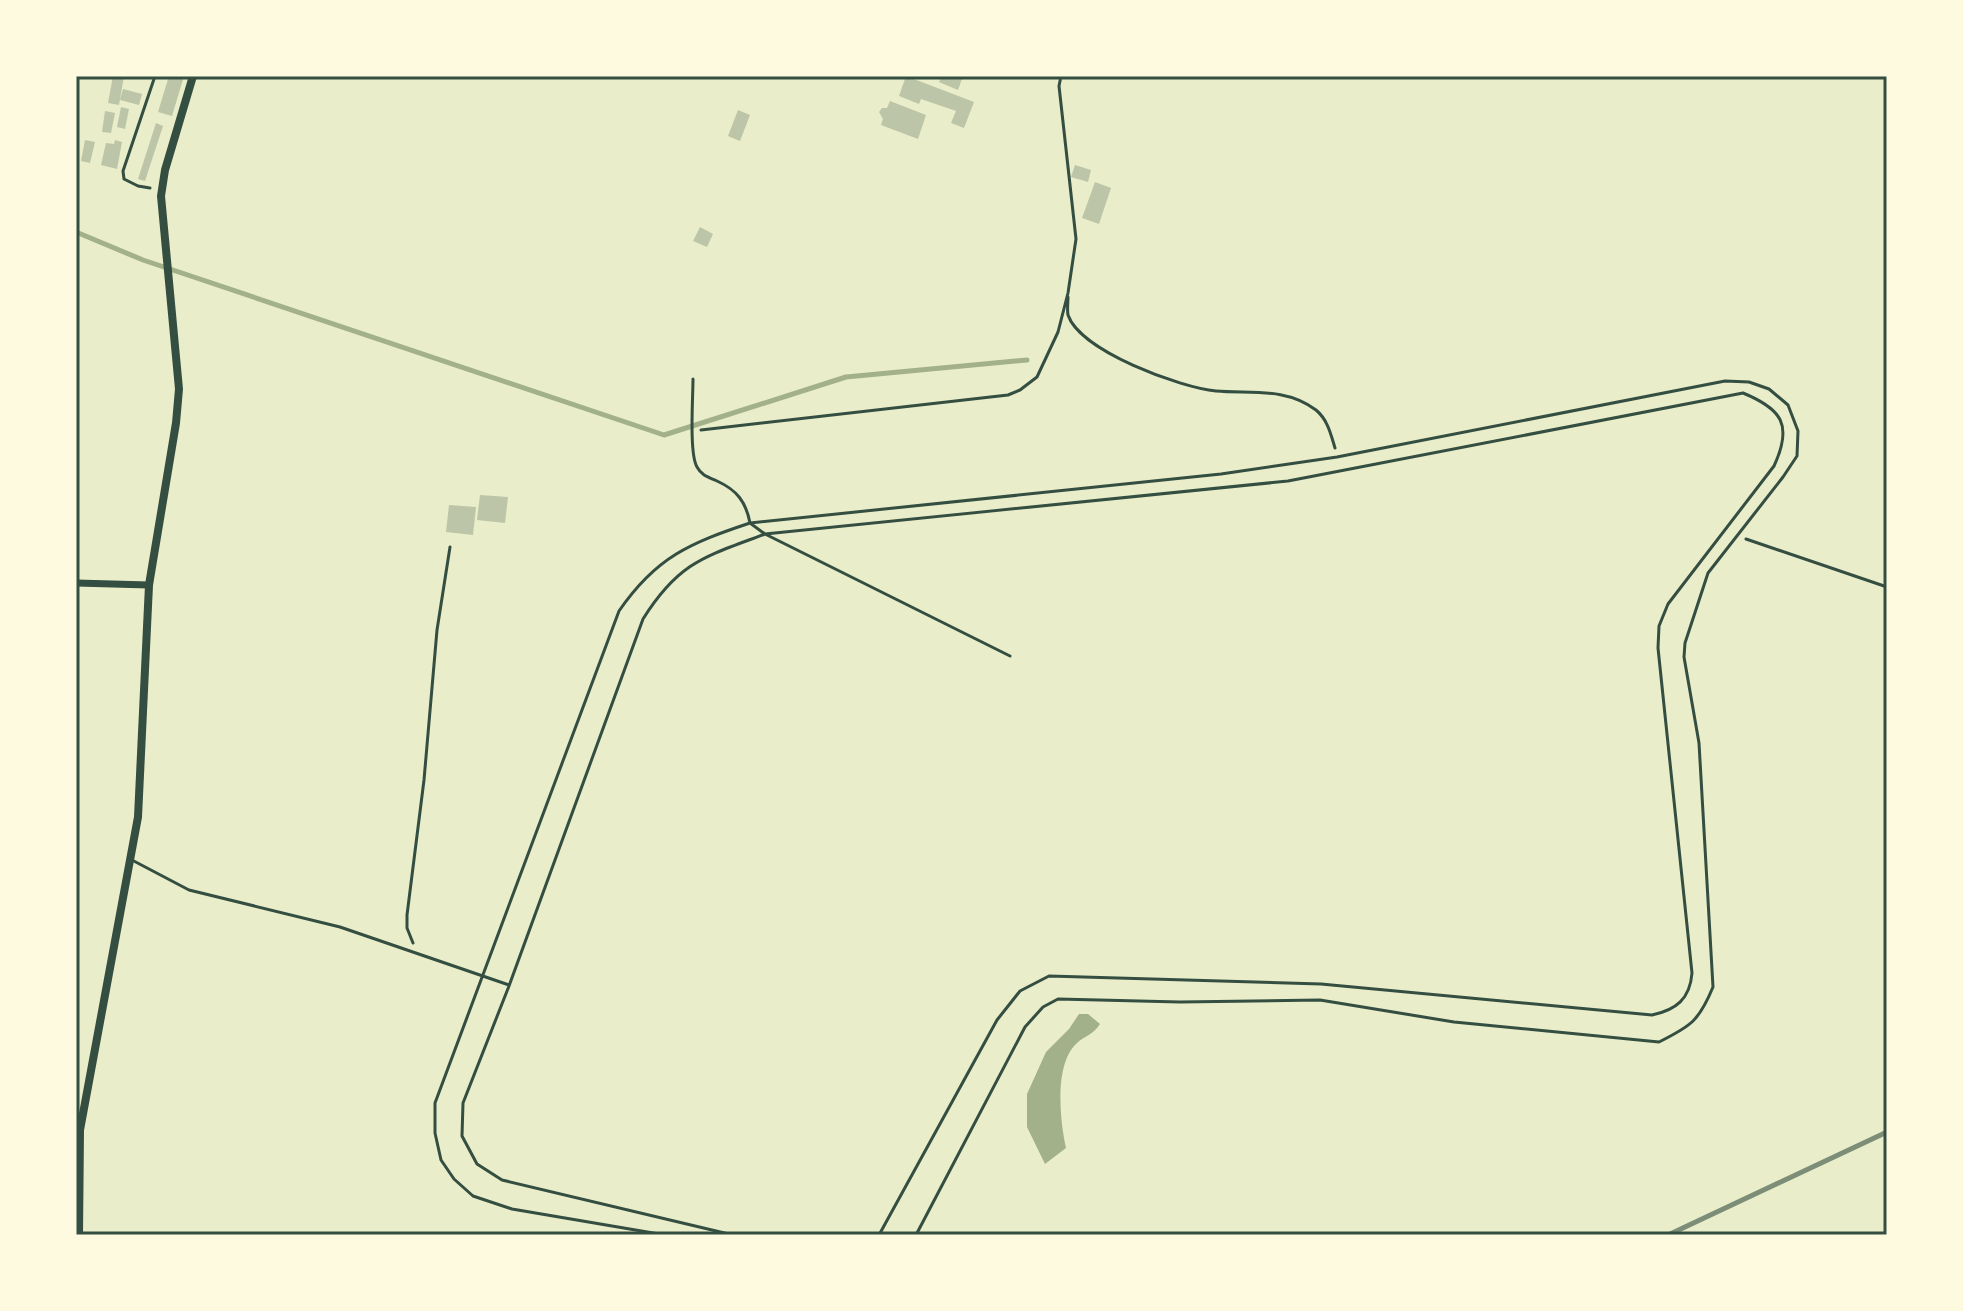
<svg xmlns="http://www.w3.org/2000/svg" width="1963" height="1311" viewBox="0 0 1963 1311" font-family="'IBM Plex Serif',serif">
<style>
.water{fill:#a3b18a}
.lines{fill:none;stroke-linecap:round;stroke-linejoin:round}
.stream{stroke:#a3b18a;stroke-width:5}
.building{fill:#bcc5a7}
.path{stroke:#344e41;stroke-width:3}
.service{stroke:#344e41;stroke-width:3}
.minor{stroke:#344e41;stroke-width:7}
.tertiary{stroke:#344e41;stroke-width:8}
.rail{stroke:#7c8e77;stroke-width:5}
.neatline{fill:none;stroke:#344e41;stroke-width:3}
</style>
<rect width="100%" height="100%" fill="#e9edc9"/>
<path class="water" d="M1079,1014H1088L1100,1024C1092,1036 1085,1035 1076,1044C1054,1065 1060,1121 1066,1148L1045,1164L1027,1127V1094L1046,1052L1069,1029Z"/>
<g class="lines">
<path class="stream" d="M76,232L143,260L664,435L846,377L1027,360"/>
</g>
<path class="building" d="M113,76H124L119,105L108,103Z
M169,76H184L172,116L158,112Z
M906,76L974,102L964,128L951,123L956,111L921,99L919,104L899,96Z
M942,76H963L958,90L939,82Z
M123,89L142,94L139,105L120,100Z
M890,101L926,115L918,139L881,125L883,119L879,112L882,108H887Z
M121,107L129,109L125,129L117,127Z
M738,110L750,115L740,141L728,136Z
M105,111L115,113L111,133L102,132Z
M156,123L163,126L145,181L138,179Z
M85,140L95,142L90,163L81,161Z
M115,140L122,142L117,169L101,165L106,143L114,144Z
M1075,165L1091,170L1088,182L1071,177Z
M1095,182L1111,188L1099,224L1082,218Z
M700,227L713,234L707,247L693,241Z
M480,495L508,497L505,523L477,520Z
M449,505L476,507L473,535L446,532Z"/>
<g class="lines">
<path class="path" d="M150,188L138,186L124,179L123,171L155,76
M1068,297C1068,302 1067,310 1068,315C1080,351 1181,388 1216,391C1251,394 1286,387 1316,410C1328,420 1331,435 1335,448
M701,430L1008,395L1020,390L1037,377L1058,332L1068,293L1076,239L1059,86L1061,76
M1746,539L1887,587
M413,943L407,928V915L424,780L437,630L450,547"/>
<path class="service" d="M693,379C693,398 689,453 697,467C702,476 708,477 717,481C737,490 746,502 750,523L765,534L1010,656
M130,859L189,890L340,927L509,985
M665,1235L512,1209L473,1196L454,1179L441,1160L435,1133V1103L619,611C656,557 690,543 750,523L1221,474L1337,457L1725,381L1749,382L1769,389L1788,405L1798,431L1797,456L1783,477L1708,573L1685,643L1684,657L1699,743L1713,987C1699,1021 1691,1026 1659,1042L1454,1022L1320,1000L1180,1002L1058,999L1043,1007L1025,1027L916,1235
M733,1235L502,1180L477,1164L462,1136L463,1103L509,986L643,619C679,562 704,557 765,534L1288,481L1743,393C1782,409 1793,425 1774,466L1668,604L1659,626L1658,648L1692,973C1690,999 1676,1010 1652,1015L1321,984L1049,976L1020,991L997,1020L879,1235"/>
<path class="minor" d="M76,583L149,585"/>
<path class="tertiary" d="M79,1235L80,1130L138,817L149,585L176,423L179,389L161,196L165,170L193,76"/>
<path class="rail" d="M1668,1235L1887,1132"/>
</g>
<rect width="1963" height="1311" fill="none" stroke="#fefae0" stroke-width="156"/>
<rect x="78" y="78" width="1807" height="1155" class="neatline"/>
</svg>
